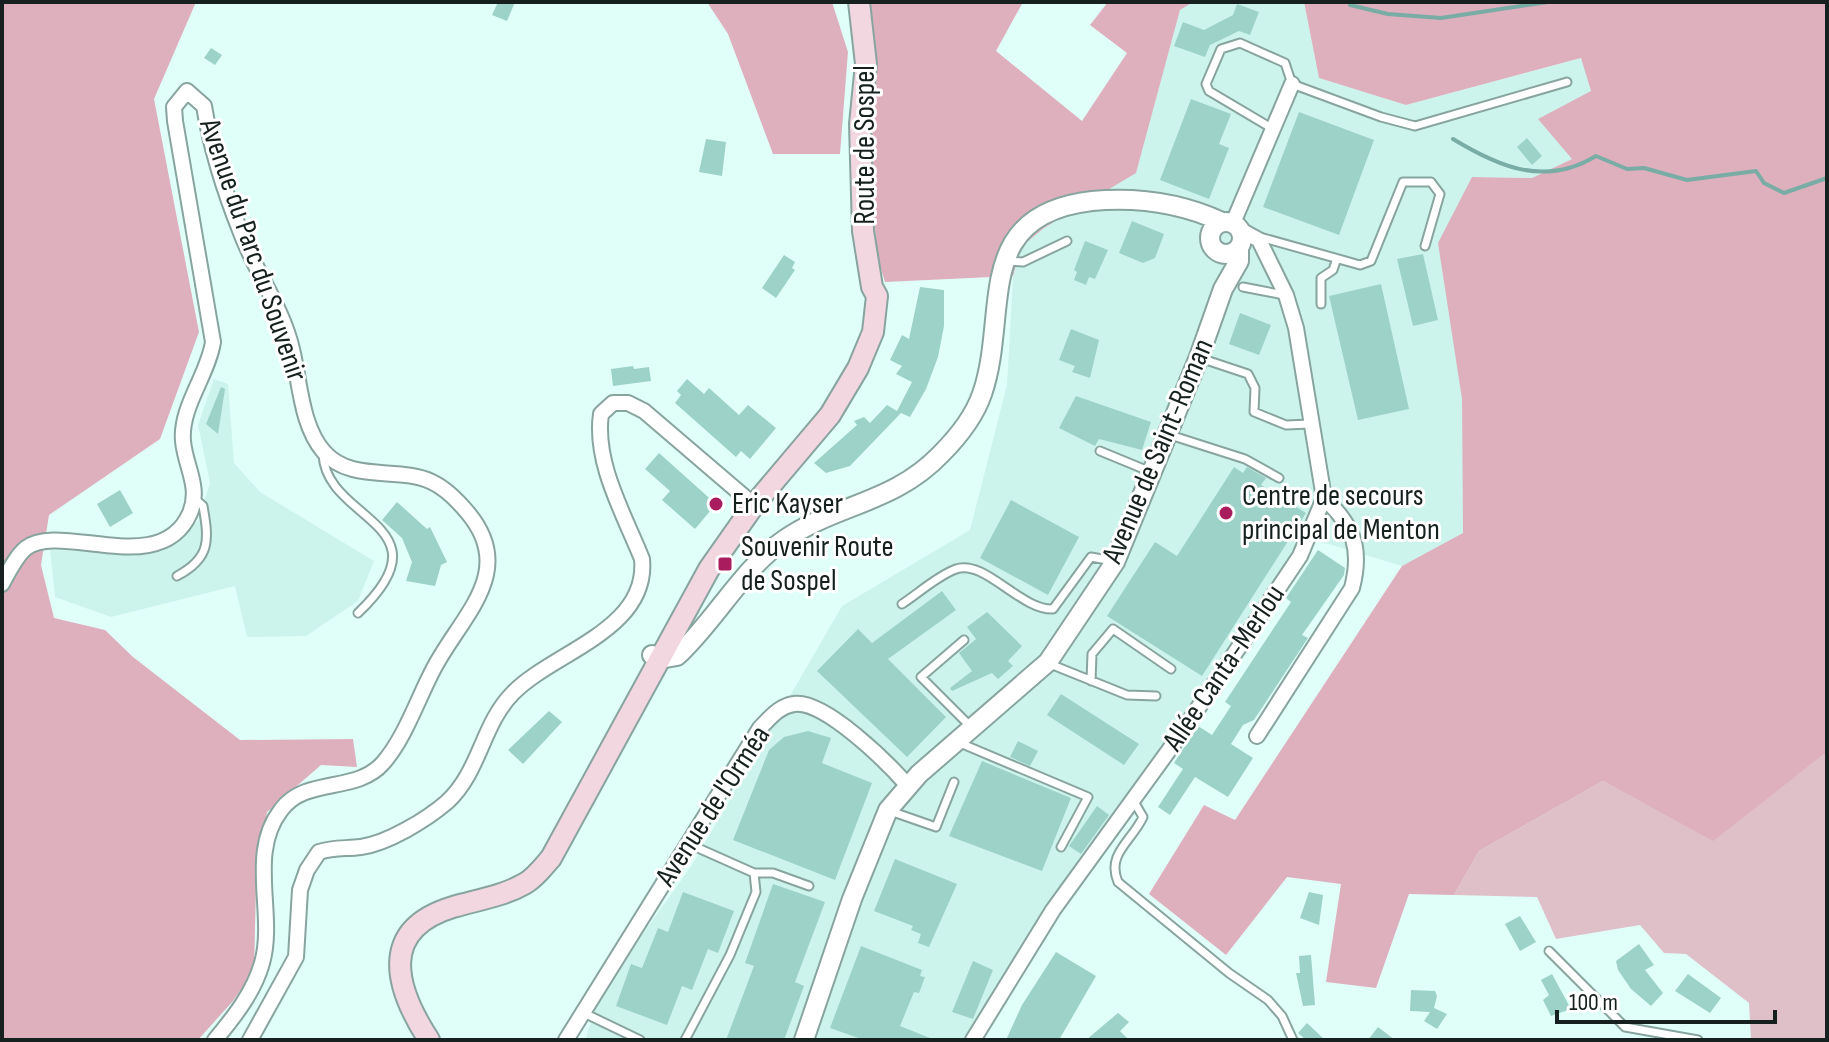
<svg xmlns="http://www.w3.org/2000/svg" width="1829" height="1042" viewBox="0 0 1829 1042" font-family="'Sofia Sans Condensed',sans-serif">
<style>
.built{fill:#ccf4ed}
.green{fill:#dfc0c9}
.forest{fill:#deb0bd}
.lines{fill:none;stroke-linecap:round;stroke-linejoin:round}
.stream{stroke:#79aca4;stroke-width:4}
.building{fill:#9dd2c9}
.service-casing{stroke:#88a49f;stroke-width:11}
.minor-casing{stroke:#88a49f;stroke-width:18}
.tertiary-casing{stroke:#88a49f;stroke-width:22}
.secondary-casing{stroke:#88a49f;stroke-width:24}
.service{stroke:#fff;stroke-width:7}
.minor{stroke:#fff;stroke-width:14}
.tertiary{stroke:#fff;stroke-width:18}
.secondary{stroke:#f2d6e0;stroke-width:20}
.poi-dot{fill:#a91c5d;stroke:#fff;stroke-width:3}
.labels{text-anchor:middle;dominant-baseline:central;stroke-width:6;stroke-linejoin:round;paint-order:stroke}
.street-label{font-size:30px;fill:#16211f;stroke:#fff}
.poi-label{font-size:30px;fill:#16211f;stroke:#fff;text-anchor:start}
</style>
<rect width="100%" height="100%" fill="#e1fff9"/>
<path class="built" d="M1193,2H1304L1319,78L1406,105L1582,58L1591,92L1572,159L1532,178L1472,177L1462,399L1464,534L1402,566L1305,537L1065,903L983,1040L586,1038L599,995L692,865L842,606L970,530L1007,385L1013,276L1021,248L996,252L1136,172L1180,10Z
M214,379L228,384L234,463L260,492L374,561L358,601L306,636L247,637L235,586L111,617L55,597L50,550L138,553L174,541L198,521L210,483L198,425Z"/>
<path class="green" d="M1827,752V1040H1751L1749,1003L1686,954L1664,953L1640,925L1556,939L1537,897L1454,895L1479,851L1603,781L1713,840Z"/>
<path class="forest" d="M2,2H196L154,99L199,332L160,439L49,515L41,565L54,618L105,630L133,657L240,740L353,739L357,767L321,765L267,812L256,887L254,971L233,1001L198,1040H2Z
M707,2H832L848,52L840,154H773L728,34Z
M866,2H1023L996,51L1082,121L1127,53L1090,25L1108,2H1193L1180,10L1136,173L1044,228L1021,247L1013,276L885,282L877,256L868,128Z
M1304,2H1827V752L1713,841L1603,781L1479,851L1454,895L1409,894L1376,988L1326,982L1341,884L1287,877L1226,955L1149,894L1204,805L1235,820L1402,566L1463,533L1462,399L1438,243L1472,177L1532,178L1572,159L1538,119L1591,91L1581,58L1406,105L1319,78Z"/>
<g class="lines">
<path class="stream" d="M1350,5L1388,14L1441,18L1548,2
M1453,139C1499,167 1545,187 1596,156L1627,169L1644,168L1687,180L1756,171L1764,183L1784,193L1827,178"/>
</g>
<path class="building" d="M498,2H515L507,21L492,15Z
M1237,4L1259,12L1250,35L1239,31L1210,45L1205,57L1174,46L1183,22L1204,30L1233,15Z
M211,48L222,55L215,65L204,58Z
M1191,99L1231,114L1219,144L1229,148L1209,199L1160,180Z
M1299,112L1374,140L1339,235L1263,207Z
M1527,138L1542,156L1532,165L1517,147Z
M706,139L726,142L722,176L699,172Z
M1132,221L1164,234L1155,258L1143,263L1119,253Z
M1085,241L1108,250L1095,279L1089,277L1086,285L1074,280L1077,272L1074,270Z
M1423,254L1438,320L1413,326L1397,259Z
M784,255L795,262L792,268L795,270L776,298L762,288Z
M1381,284L1409,409L1358,420L1329,296Z
M920,287L944,290V326L938,357L926,389L910,417L901,413L850,466L826,473L814,463L857,425L854,421L864,417L870,423L887,405L897,411L912,382L896,374L902,366L890,360L902,335L909,339Z
M1240,313L1271,325L1259,355L1229,344Z
M1071,329L1099,340L1090,378L1072,372L1075,366L1059,360Z
M633,366L634,369L649,367L651,381L613,386L611,369Z
M687,379L704,394L709,388L739,415L748,405L776,428L750,459L741,451L736,457L675,403L681,395L677,391Z
M221,387L225,389L218,434L206,424Z
M1076,396L1151,422L1142,450L1099,439L1095,446L1059,428Z
M659,453L716,504L695,529L662,500L670,491L645,469Z
M1234,467L1243,473L1247,467L1266,478L1261,485L1306,513L1202,676L1107,616L1155,542L1177,556Z
M120,490L133,513L110,527L97,504Z
M1011,500L1079,537L1048,595L980,558Z
M397,502L427,529L430,527L447,562L441,565L435,586L406,581L412,562L402,538L382,520Z
M1318,550L1345,568L1344,575L1302,635L1308,638L1254,720L1243,725L1231,744L1253,758L1228,797L1195,777L1170,815L1158,807L1183,769L1174,763L1198,726L1212,735L1231,706L1225,702L1291,602L1286,598Z
M942,591L956,610L888,659L946,717L907,757L817,671L858,629L872,643Z
M987,612L1022,646L1008,661L1013,666L998,679L992,673L952,691L950,688L972,671L959,653L976,639L967,627Z
M1061,694L1139,744L1124,765L1047,715Z
M549,711L562,722L523,764L508,750Z
M808,731L831,738L822,763L872,783L835,880L733,840L769,750L784,737Z
M1018,741L1038,751L1030,766L1010,757Z
M982,761L1071,798L1042,871L949,836Z
M1097,806L1109,815L1081,854L1069,846Z
M895,859L957,884L929,947L918,943L921,934L911,930L913,926L874,911Z
M773,884L825,902L795,982L804,986L784,1040H726L754,966L745,963Z
M683,892L734,911L718,953L708,949L692,990L682,986L667,1025L616,1006L631,964L642,968L658,928L668,932Z
M1309,892L1323,895L1319,925L1300,918Z
M1520,916L1536,942L1520,951L1505,924Z
M1639,944L1654,965L1645,970L1663,993L1651,1006L1631,989L1618,970L1616,961Z
M861,946L922,970L920,976L925,977L919,993L914,992L900,1026L935,1040H864L830,1028Z
M1056,952L1096,976L1059,1040H1006L1022,1005Z
M1311,955L1315,1005L1303,1006L1296,973H1300L1299,956Z
M973,961L993,970L973,1019L952,1012Z
M1552,974L1571,1009L1551,1016L1543,1000L1549,995L1541,980Z
M1688,974L1721,998L1710,1013L1675,991Z
M1411,990L1435,991L1437,996L1434,1008L1447,1014L1437,1029L1424,1021L1430,1012L1410,1011Z
M1118,1013L1129,1022L1120,1031L1129,1040H1086Z
M1307,1023L1325,1040H1306L1298,1033Z
M1378,1027L1395,1040H1368Z"/>
<g class="lines">
<defs>
<path id="service" d="M1273,129L1209,91L1206,84L1221,49L1240,43L1285,63L1292,84L1381,117L1415,126L1567,82
M1260,237L1360,265L1371,261L1403,182H1431L1440,194L1425,246
M1006,261L1023,262L1067,241
M1243,287L1284,295
M1321,304V278L1333,270L1336,261
M1200,358L1248,374L1255,388L1254,412L1286,425L1310,424
M1170,435L1245,459L1279,478
M1100,451L1151,472
M323,454C325,521 452,524 358,613
M177,576C211,558 209,540 203,506L195,499
M902,604C919,593 937,576 956,569C985,559 1020,610 1053,609L1091,557L1113,561
M964,640L921,677L971,727
M1050,664L1127,695L1156,696
M1091,681L1092,654L1113,629L1171,669
M960,743L1088,797L1061,847
M1133,800L1143,817C1132,841 1106,854 1118,882L1229,973L1268,1000L1282,1016L1293,1040
M890,811L936,827L954,782
M754,873H773L809,886
M1549,951L1625,1027L1698,1040
M584,1013L640,1040
M685,1040L730,955L756,892L754,873L689,844"/>
<path id="minor" d="M1233,223L1292,84
M2,584C8,573 16,556 26,548C60,521 161,580 190,513C201,487 185,466 183,441C180,407 208,375 213,342L175,121L174,107L187,91L204,106C211,149 225,193 241,233C256,273 282,307 292,349C300,382 301,426 324,452C351,483 399,466 432,482C447,489 458,501 468,513C517,572 462,615 434,668C418,698 405,738 383,763C356,794 306,776 281,810C247,854 276,914 262,963C254,992 234,1017 215,1040
M1257,736L1352,588C1362,549 1354,526 1324,498
M250,1040L296,957L300,890L307,870L319,852C334,847 346,849 361,847C388,843 426,820 447,802C480,772 482,724 513,693C553,652 649,630 642,559C624,514 594,463 601,414L613,403H628L644,411L754,505
M566,1040L760,728C770,718 779,706 794,704C824,699 889,764 908,786
M973,1040L1053,910L1180,735L1300,556L1324,498L1296,328L1286,295L1259,240L1241,230"/>
<path id="tertiary" d="M1210 238a16 16 0 1 1 32 0a16 16 0 1 1-32 0Z
M652,655L660,659L677,656C715,621 742,569 784,540C838,503 893,504 941,454C958,437 974,417 982,394C1010,314 970,215 1092,201C1136,197 1181,203 1222,222
M804,1040L852,899L888,810L919,774L1048,662L1115,562L1199,357L1223,289L1239,261V247"/>
<path id="secondary" d="M429,1040C396,989 377,930 453,907C477,900 503,896 524,884C534,879 543,867 551,858L709,569L754,505L830,415L858,368L873,332L877,296L872,287L863,231L860,124L866,64L859,2"/>
</defs>
<use href="#service" class="service-casing"/>
<use href="#minor" class="minor-casing"/>
<use href="#tertiary" class="tertiary-casing"/>
<use href="#secondary" class="secondary-casing"/>
<use href="#service" class="service"/>
<use href="#minor" class="minor"/>
<use href="#tertiary" class="tertiary"/>
<use href="#secondary" class="secondary"/>
</g>
<g class="poi-dot">
<circle cx="716" cy="504" r="8"/>
<circle cx="1226" cy="513" r="8"/>
<rect x="717" y="556" width="16" height="16" rx="4"/>
</g>
<g class="labels">
<g class="street-label">
<text transform="translate(865 145) rotate(-90)">Route de Sospel</text>
<text transform="translate(253 250) rotate(71)">Avenue du Parc du Souvenir</text>
<text transform="translate(1158 451) rotate(-67)">Avenue de Saint-Roman</text>
<text transform="translate(1224 668) rotate(-56)">Allée Canta-Merlou</text>
<text transform="translate(713 806) rotate(-57)">Avenue de l'Orméa</text>
</g>
<g class="poi-label">
<text x="1242" y="496">Centre de secours<tspan x="1242" dy="34">principal de Menton</tspan></text>
<text x="732" y="504">Eric Kayser</text>
<text x="741" y="547">Souvenir Route<tspan x="741" dy="34">de Sospel</tspan></text>
</g>
</g>
<rect width="1829" height="1042" fill="none" stroke="#16211f" stroke-width="8"/>
<path d="M1557 1010v12h218v-12" fill="none" stroke="#16211f" stroke-width="4"/>
<text x="1569" y="1010" font-size="24" fill="#16211f" stroke="#ffffff" stroke-width="6" paint-order="stroke">100 m</text>
</svg>
